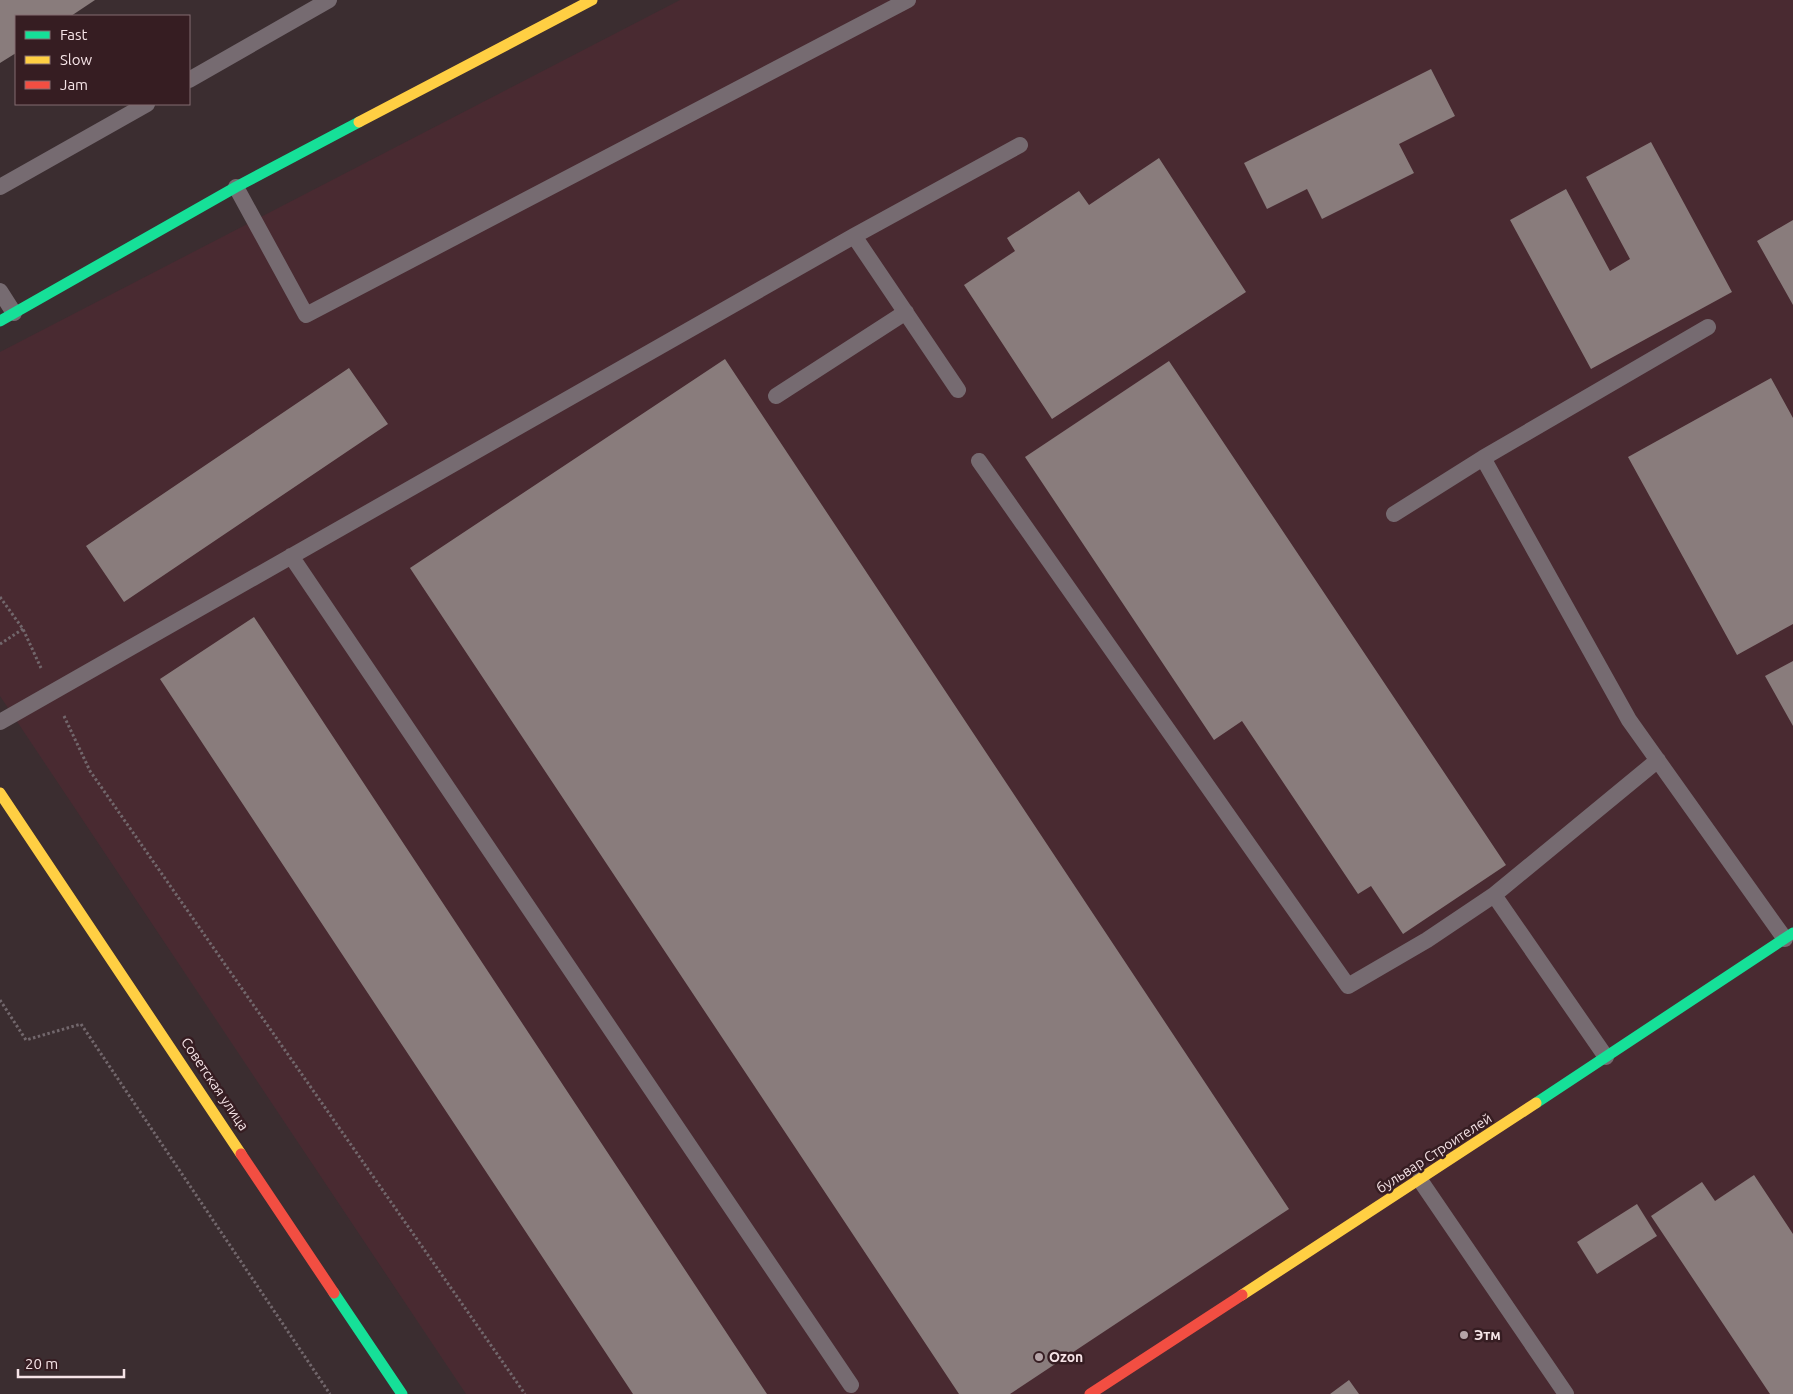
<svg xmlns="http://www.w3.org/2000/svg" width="1793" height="1394" viewBox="0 0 1793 1394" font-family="Ubuntu,sans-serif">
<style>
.built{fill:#492a31}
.building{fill:#897c7c}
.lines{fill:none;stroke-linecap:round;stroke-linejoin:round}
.path{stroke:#72676c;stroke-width:3;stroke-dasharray:2.5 2.5;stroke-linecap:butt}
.lane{stroke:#766b71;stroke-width:16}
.fast{stroke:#16e098;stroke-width:11}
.slow{stroke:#ffcf43;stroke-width:11}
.jam{stroke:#f24e42;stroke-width:11}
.poi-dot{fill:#b5a4a7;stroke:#361d22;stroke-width:2}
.labels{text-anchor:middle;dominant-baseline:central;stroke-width:5;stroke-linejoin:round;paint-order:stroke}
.street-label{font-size:14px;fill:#f6e4e7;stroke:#361d22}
.poi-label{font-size:14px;font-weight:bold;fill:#f6e4e7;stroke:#361d22;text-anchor:start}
</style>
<rect width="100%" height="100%" fill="#3b2d30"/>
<path class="built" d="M680,0H1793V1394H466L0,696V352Z"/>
<path class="building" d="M0,0H95L71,16H16V53L0,63Z
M1431,69L1455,116L1399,144L1414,173L1322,219L1307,189L1267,209L1244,163Z
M1651,142L1732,292L1591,369L1510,220L1566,189L1610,271L1630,259L1586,177Z
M1159,158L1246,292L1052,419L964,285L1015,251L1007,238L1079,191L1089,205Z
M1793,220V305L1757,241Z
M725,359L1289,1209L1010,1394H959L410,568Z
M1169,361L1506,865L1403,934L1371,886L1358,894L1242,721L1214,740L1025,457Z
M349,368L388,424L124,602L86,546Z
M1771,378L1793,418V624L1737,655L1628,457Z
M254,617L767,1394H633L160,679Z
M1793,661V726L1765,676Z
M1754,1175L1793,1234V1394H1770L1651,1216L1702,1182L1715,1201Z
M1637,1204L1657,1236L1597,1274L1577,1242Z
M1349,1380L1359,1394H1330Z"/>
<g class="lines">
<path class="path" d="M0,597L23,629L41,668
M0,644L23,629
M64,716L90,771L525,1394
M0,1000L26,1040L81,1024L330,1394"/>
<path class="lane" d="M189,80L329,0
M0,187L147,104
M236,187L306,315L908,0
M854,236L958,390
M0,291L14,313
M776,396L906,312
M1483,458L1708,327
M979,461L1348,986L1427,940L1494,895L1606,1057
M1394,514L1483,458L1629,720L1785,939
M291,556L851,1385
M0,722L854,236L1020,145
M1494,895L1658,760
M1420,1180L1566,1394"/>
<path class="fast" d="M0,321L236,187L359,122
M1536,1103L1793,933
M334,1293L402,1394"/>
<path class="slow" d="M359,122L592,0
M0,793L241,1154
M1242,1295L1536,1103"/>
<path class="jam" d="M241,1154L334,1293
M1090,1394L1242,1295"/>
</g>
<g class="poi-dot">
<circle cx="1464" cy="1335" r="5"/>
<circle cx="1039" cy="1357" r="5"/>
</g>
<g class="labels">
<g class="street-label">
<text transform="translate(215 1084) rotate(56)">Советская улица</text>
<text transform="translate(1434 1153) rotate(-33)">бульвар Строителей</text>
</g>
<g class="poi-label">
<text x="1474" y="1335">Этм</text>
<text x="1049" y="1357">Ozon</text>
</g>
</g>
<rect x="15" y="15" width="175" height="90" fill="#361d22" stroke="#836d71"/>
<rect x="25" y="31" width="25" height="8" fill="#16e098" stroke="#836d71"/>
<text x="60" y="40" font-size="15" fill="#f6e4e7">Fast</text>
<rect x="25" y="56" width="25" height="8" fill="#ffcf43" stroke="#836d71"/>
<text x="60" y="65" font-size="15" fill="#f6e4e7">Slow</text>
<rect x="25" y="81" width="25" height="8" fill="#f24e42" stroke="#836d71"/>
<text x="60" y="90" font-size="15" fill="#f6e4e7">Jam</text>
<path d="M18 1369v8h106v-8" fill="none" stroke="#f6e4e7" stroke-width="2.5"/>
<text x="25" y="1369" font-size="15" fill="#f6e4e7" stroke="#361d22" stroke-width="4" paint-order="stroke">20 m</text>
</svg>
